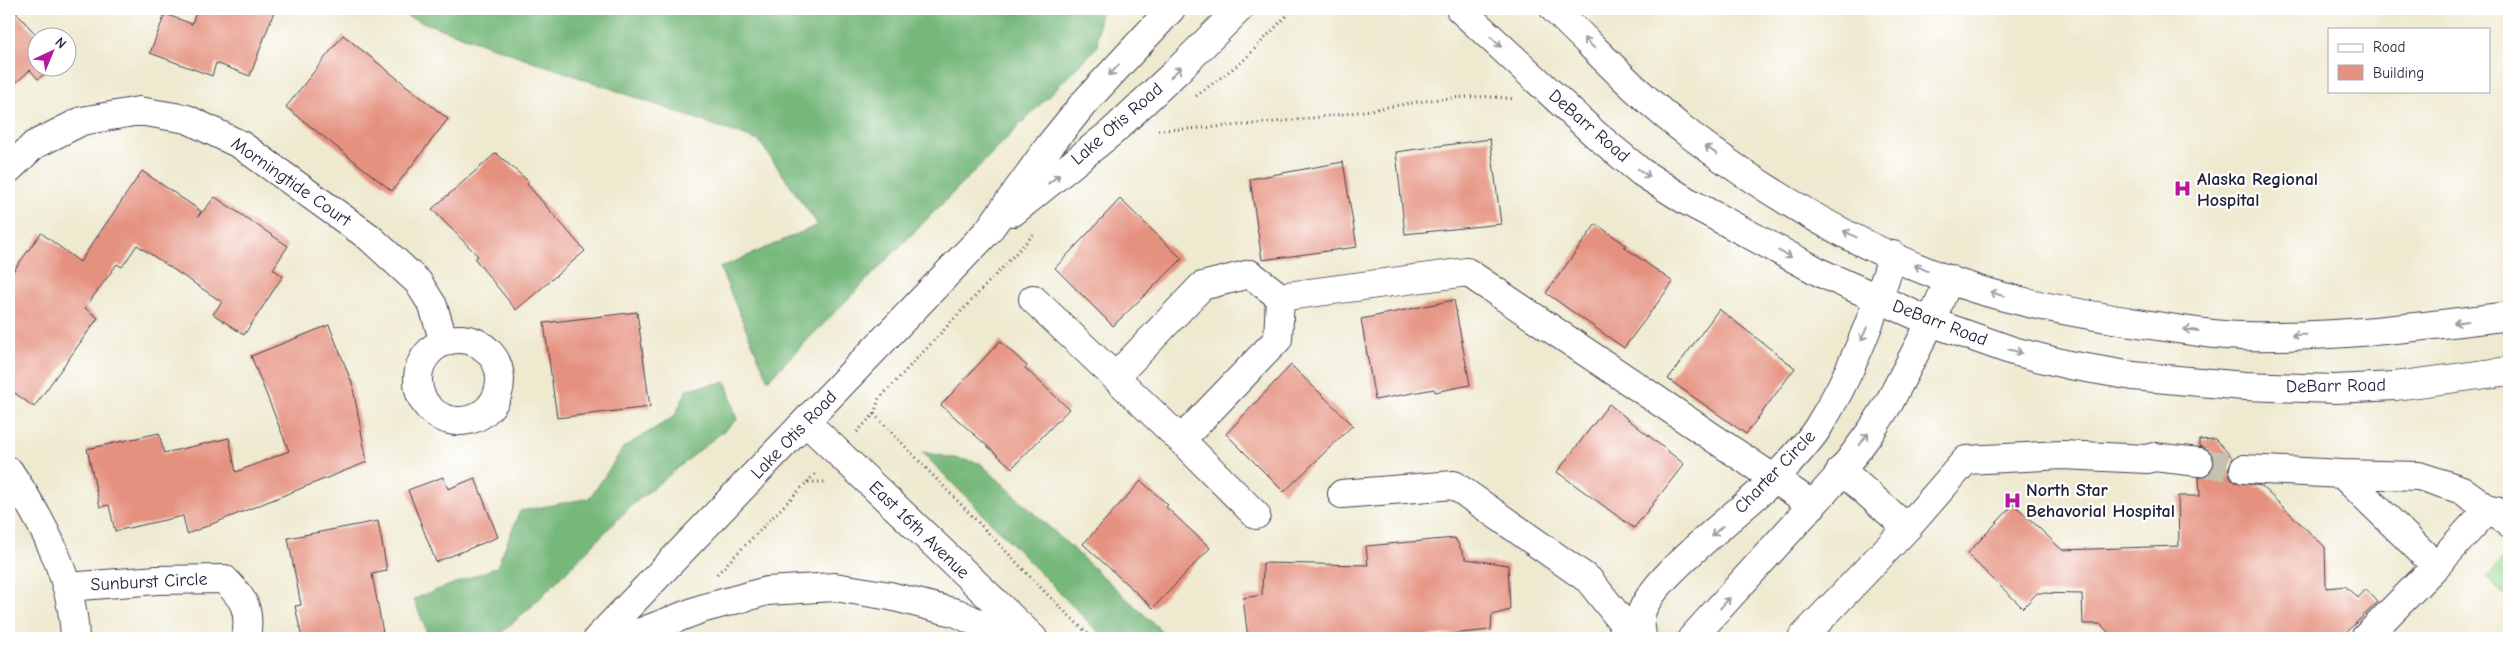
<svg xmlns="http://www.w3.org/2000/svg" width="2518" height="647" viewBox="0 0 2518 647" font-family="'Comic Neue',sans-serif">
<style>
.green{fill:#93d78f;stroke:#5a7c65}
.forest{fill:#76b87a;stroke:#4c6d5a}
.building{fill:#e5917f}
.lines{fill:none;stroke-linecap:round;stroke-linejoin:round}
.minor-tunnel{stroke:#c5c1b1;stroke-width:28;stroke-dasharray:28 14;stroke-linecap:butt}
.minor-casing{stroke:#414051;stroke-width:30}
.major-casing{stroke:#414051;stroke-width:30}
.path{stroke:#414051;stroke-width:3;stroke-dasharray:1 4;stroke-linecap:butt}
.minor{stroke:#fff;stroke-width:28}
.major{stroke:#fff;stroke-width:28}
.oneway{stroke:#9c9ca7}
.labels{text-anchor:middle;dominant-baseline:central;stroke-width:4.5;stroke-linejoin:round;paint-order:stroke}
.street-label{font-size:18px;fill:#22223b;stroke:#fff}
.poi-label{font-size:18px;font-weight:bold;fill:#22223b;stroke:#fff;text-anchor:start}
</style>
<rect width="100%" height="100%" fill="#fff"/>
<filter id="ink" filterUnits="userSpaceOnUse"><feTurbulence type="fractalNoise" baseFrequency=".02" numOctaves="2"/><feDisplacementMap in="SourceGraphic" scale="10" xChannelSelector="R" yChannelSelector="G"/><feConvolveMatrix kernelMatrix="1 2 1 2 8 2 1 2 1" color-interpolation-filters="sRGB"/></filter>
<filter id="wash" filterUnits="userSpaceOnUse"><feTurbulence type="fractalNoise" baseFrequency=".0096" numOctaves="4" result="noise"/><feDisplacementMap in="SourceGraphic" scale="20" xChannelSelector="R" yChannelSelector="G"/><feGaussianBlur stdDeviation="1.12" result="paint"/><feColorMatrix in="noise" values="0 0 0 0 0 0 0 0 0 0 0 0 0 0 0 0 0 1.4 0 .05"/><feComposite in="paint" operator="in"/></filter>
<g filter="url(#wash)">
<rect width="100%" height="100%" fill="#eee9cf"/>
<path class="green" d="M2509,553V599L2486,577Z"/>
<path class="forest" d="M400,9H1100L1097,47L768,380L720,268L818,225L759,141L408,17Z
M726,382L737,420L631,506L534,604L496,638H429L414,599L497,567L520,511L590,498L624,447L675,416L687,389Z
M922,452L980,463L1165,634L1203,638H1104Z"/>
<g id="blocks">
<path class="building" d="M9,9H13L39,38L38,68H51L38,79L30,70L9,89Z
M197,9H275L250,76L216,63L212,76L150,53L165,14L192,24Z
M343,35L448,119L392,191L286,107Z
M1490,139L1501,224L1405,234L1396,152Z
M496,153L529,182L527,184L585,251L516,310L475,259L478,256L432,209Z
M1343,162L1357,247L1262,260L1250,179Z
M142,171L201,211L198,217L215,197L288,246L273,269L283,276L244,335L213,314L222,302L137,245L122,267L117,264L85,308L98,318L34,407L9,389V277L41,233L80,262Z
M1120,199L1182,259L1113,326L1055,268Z
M1596,224L1626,245L1624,247L1673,282L1624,348L1546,293Z
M1454,300L1470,385L1435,392L1434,389L1375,400L1361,319Z
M1719,309L1795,368L1746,434L1668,379Z
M637,312L650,407L557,418L544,323Z
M329,325L352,383L367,462L187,534L183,516L115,531L109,505L100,507L87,449L159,433L164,453L229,438L236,472L289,451L251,356Z
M1000,341L1027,366L1025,368L1069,409L1012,468L941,405Z
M1291,365L1353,425L1284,492L1226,434Z
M1609,404L1684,464L1634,528L1557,472Z
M2215,439L2233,458L2228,469L2230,477L2235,482L2261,486L2325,547L2326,588L2345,586L2358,598L2366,589L2378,602L2340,638H2114L2100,624H2083L2082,594L2037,593L2023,608L1967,554L2014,504L2062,550L2179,546L2178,496H2200L2199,477L2211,472L2215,463L2213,455L2209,450L2199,446V440Z
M443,477L448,489L475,478L498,537L436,562L408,490Z
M1141,481L1168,505L1166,507L1210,548L1153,608L1083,544Z
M378,521L387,571L372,574L384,638H302L295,606L301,605L288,538Z
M1455,538L1466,559L1508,565L1510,610L1492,615L1491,630L1406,638H1248L1243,598L1262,595L1263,563L1368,565L1366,546Z"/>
</g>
</g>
<g filter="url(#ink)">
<use href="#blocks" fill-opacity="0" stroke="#414051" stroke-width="1"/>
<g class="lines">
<path class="minor-tunnel" d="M2199,462L2244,469"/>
<defs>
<path id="minor" d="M9,169L34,145L82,121L139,111L187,119L241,145L369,237L418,282L433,306L444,342
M1280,297L1278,339L1181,440L1115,377L1202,286L1250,274L1280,297L1467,272L1813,505
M1033,299L1115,377
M418 380a41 41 0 1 1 82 0a41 41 0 1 1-82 0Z
M806,422L1033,638
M1181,440L1256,515
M2244,469L2342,474
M9,471C42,520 73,578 75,638
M1342,494L1454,485L1589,580L1635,638
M2488,509L2436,566L2342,474L2419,476L2462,490L2488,509L2496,511L2509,524
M1907,528L1966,460L2062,455L2147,459L2154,457L2199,462
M67,587L157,580L224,579C244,599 251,609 246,638
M625,638L701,609L767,591L835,587L890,596L957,613L1010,638
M1642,638C1642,632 1640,625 1640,619C1643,582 1747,508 1775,478C1789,462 1806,446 1817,429C1851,376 1874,314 1893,255
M1692,638L1835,480L1871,431L1889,403L1931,322L1949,279
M1802,638L1907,528L1841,470
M2365,638L2436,566"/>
<path id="major" d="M1460,9L1595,134L1641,172L1685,200L1823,274L1931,322L2013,351L2069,365L2133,376L2244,386L2335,389L2395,386L2509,371
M1554,9C1598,51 1640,98 1689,134C1764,191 1848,241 1936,275C1998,300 2066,311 2131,322C2167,327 2205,335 2241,336C2331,338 2420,327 2509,316
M1013,212L1112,132L1178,70L1239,9
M598,638L988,231L1050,145L1084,103L1171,9"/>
</defs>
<use href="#minor" class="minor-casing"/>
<use href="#major" class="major-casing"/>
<path class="path" d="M1196,96L1243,61L1293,9
M1158,130C1220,128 1282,122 1344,114C1404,106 1452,91 1514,99
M874,414L1046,593L1092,638
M857,432L874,414L879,399L1033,235
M807,482L817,472
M717,574L807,482H827"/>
<use href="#minor" class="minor"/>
<use href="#major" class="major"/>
</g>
<defs><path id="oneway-shaft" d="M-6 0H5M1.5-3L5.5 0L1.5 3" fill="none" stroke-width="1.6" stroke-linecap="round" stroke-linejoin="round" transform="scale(1.25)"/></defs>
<g class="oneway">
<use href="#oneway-shaft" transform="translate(1496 42) rotate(43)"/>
<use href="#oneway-shaft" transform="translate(1589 43) rotate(-136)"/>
<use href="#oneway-shaft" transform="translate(1114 70) rotate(133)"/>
<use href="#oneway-shaft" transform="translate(1176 72) rotate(-44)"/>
<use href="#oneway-shaft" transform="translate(1711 150) rotate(-144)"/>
<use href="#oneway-shaft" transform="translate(1644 173) rotate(35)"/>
<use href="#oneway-shaft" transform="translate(1054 179) rotate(-38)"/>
<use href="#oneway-shaft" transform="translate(1850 234) rotate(-153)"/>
<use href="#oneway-shaft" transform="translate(1785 254) rotate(27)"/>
<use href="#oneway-shaft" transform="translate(1921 268) rotate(-155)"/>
<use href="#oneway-shaft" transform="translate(1997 294) rotate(-163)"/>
<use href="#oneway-shaft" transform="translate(2461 322) rotate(173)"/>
<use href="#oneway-shaft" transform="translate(2191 330) rotate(-173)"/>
<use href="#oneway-shaft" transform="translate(1864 334) rotate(113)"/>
<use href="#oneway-shaft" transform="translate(2299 335) rotate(179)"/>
<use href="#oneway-shaft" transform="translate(2015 351) rotate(16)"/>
<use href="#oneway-shaft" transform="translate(1864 439) rotate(-54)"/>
<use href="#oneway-shaft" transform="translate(1717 531) rotate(138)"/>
<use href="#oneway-shaft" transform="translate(1725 603) rotate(-48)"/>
</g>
</g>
<defs>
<symbol id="hospital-bare" viewBox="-9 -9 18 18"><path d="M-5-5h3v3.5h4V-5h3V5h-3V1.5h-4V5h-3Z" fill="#b5179e" stroke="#fff" stroke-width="2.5" paint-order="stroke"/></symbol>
</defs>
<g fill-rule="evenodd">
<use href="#hospital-bare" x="2170" y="176" width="25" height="25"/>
<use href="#hospital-bare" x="2000" y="488" width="25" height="25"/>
</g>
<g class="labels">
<g class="street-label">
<text transform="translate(1117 124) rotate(-41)">Lake Otis Road</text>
<text transform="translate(1589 126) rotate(41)">DeBarr Road</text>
<text transform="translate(291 182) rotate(35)">Morningtide Court</text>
<text transform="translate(1940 323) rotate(21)">DeBarr Road</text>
<text transform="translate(2336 386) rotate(-1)">DeBarr Road</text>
<text transform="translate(794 435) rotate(-46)">Lake Otis Road</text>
<text transform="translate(1775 472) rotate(-46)">Charter Circle</text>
<text transform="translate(919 530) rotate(44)">East 16th Avenue</text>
<text transform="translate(149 582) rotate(-3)">Sunburst Circle</text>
</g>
<g class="poi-label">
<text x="2197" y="179">Alaska Regional<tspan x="2197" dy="21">Hospital</tspan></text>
<text x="2026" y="490">North Star<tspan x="2026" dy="21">Behavorial Hospital</tspan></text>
</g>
</g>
<rect width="2518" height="647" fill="none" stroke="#fff" stroke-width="30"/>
<rect x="2328" y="28" width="162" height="65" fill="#ffffff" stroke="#a7a7b1"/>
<rect x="2338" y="44" width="25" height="8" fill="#ffffff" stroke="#a7a7b1"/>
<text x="2373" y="52" font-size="15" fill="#22223b">Road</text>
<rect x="2338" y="65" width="25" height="15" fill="#e5917f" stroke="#a7a7b1"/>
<text x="2373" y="78" font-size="15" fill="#22223b">Building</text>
<g transform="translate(52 52) rotate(44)"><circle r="24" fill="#ffffff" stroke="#a7a7b1"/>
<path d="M0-4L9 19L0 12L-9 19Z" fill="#b5179e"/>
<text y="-8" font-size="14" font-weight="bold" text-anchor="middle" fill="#22223b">N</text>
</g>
</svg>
